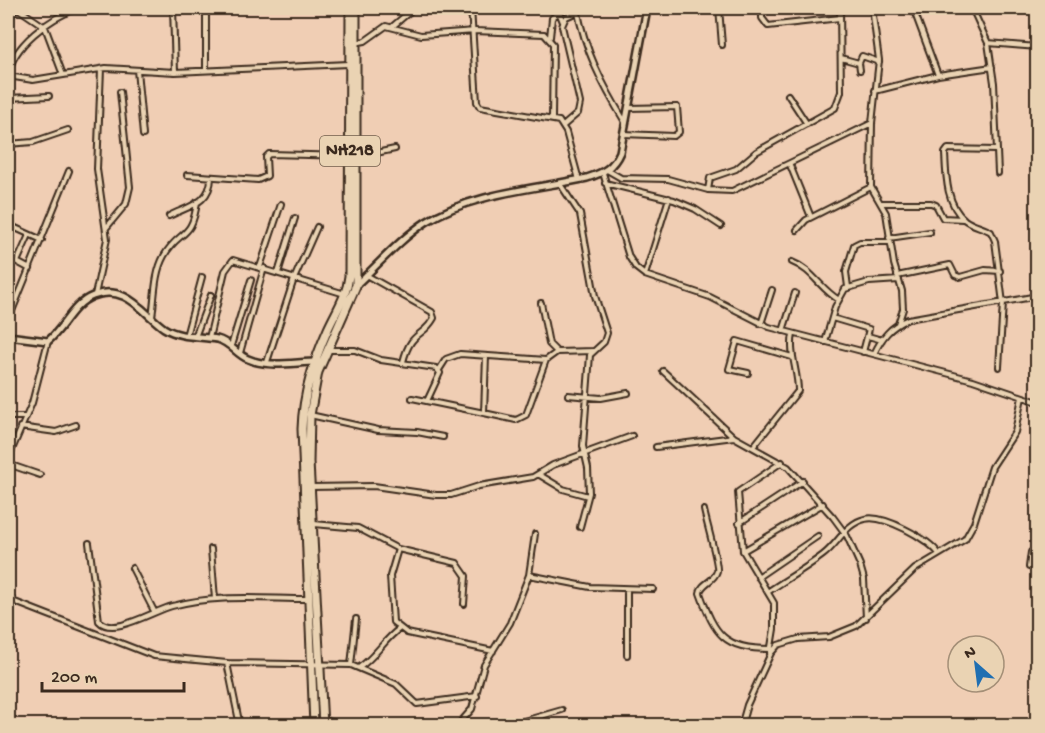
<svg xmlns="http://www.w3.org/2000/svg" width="1045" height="733" viewBox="0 0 1045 733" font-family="'Gochi Hand',sans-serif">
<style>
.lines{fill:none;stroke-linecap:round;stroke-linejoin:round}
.minor-casing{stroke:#3b2a1e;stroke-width:8}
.tertiary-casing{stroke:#3b2a1e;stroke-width:10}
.secondary-casing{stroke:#3b2a1e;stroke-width:10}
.trunk-casing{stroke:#3b2a1e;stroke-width:11}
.minor{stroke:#ead3b3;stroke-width:4}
.tertiary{stroke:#ead3b3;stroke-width:5}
.secondary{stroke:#ead3b3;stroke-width:5}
.trunk{stroke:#ead3b3;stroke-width:7}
.labels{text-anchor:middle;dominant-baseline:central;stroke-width:6;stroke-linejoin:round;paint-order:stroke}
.shield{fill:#ead3b3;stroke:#705d4b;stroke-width:1.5}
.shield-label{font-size:18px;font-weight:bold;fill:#3b2a1e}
</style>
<rect width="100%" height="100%" fill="#f0ceb4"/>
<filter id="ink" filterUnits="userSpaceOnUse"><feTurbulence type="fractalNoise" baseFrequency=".0167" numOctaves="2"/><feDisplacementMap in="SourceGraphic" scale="12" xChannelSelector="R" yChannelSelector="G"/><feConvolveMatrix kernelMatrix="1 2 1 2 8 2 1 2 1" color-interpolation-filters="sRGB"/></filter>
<g filter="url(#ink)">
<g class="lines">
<defs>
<path id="minor" d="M17,8L45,27L63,75
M62,8L67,13
M78,8C50,18 12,45 8,76L33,80L106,68L175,72L348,64
M173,8L175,72
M471,8L477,102L480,107L559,121L566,132L579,180
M577,8C585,51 602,84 625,122
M719,8L722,45
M762,8V18L768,26L840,18
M872,8L879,60L872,123L871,187L886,213L894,264L902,291L903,309L898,324
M913,8L938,75
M972,8L988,43L994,83L998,173
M8,17L17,8
M393,26L414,8
M550,37L552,18L559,12L563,22
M355,43L365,41L386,26L421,35L475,31L544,34L553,44L552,118
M988,43L1038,47
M841,58L859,63
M137,70L143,135
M206,70V8
M860,70L859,63L862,56L879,62
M875,91L938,75L992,67
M788,95L807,124
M8,98L49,96
M563,126L578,113L580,103L562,26L566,17L577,12
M623,134L674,136L679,132L677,107L628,108
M8,144L33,142L68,130
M996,150L948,149L945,153C946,175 946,205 965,220C973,226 983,227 991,232L995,241L1003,303L999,367
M357,157L395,149
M790,165L811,217
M607,170L621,178L668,179L708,190L732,191L872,123
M603,173L629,257L636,268L645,275L710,297L769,327L973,380L1038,402
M187,175L258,180L267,176L266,157L269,154L349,156
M605,183L674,200L695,209L721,226
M560,184L580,214L595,296L607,333L604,342L590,355L583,446L588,468L589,493L580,527
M708,190L710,178L736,169L756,152L835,108L841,92L840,8
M881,203H931L936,205L943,218L963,219
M169,216C189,206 211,203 211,177
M11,226L42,240
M107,227L126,204L130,187L120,92
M797,230L806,220L871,187
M29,235L17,262L30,269
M889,238L930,232
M792,262C813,270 820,289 839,300
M260,267L281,204
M278,273L295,218
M366,275L432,312L434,318C423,338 411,330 403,362
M645,275L669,198
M897,276L950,265L955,275L960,277L985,270L1000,271
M848,287L846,272L854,245L860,242H890
M95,295L107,239L97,169L101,69
M541,303L549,344L557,352
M152,317C155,298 154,274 164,256C179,229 192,241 197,202
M832,318L869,329L863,352
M8,321L69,171
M761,324L772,290
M783,331L795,293
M186,336L202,277
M868,336L882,340
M195,337L211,295
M209,338L225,271L233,260L345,294
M825,342L835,307L845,289L869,282L899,280
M231,346L251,280
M327,350H355L381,360L436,368L440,373L427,401
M240,353L264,268
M874,354C882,337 890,327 908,319L1038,296
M486,356L484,413L516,420L526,415L546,360
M267,362L294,279L317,227
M439,370L446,359L460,354L546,360L557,352L593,351
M663,371L734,437L788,467L833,517L847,536L860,565L864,579L866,618
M748,373L729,369L737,341L792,357
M568,395L601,398L628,393
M412,398L484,413
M310,415L378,430L417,432L443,437
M8,417H25
M20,427L56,432L76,425
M656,447L734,437
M753,447L798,391C798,371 789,354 793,334
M8,459L32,403L48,341
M8,464L40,475
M538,474L563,489L588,496
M311,487L374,486L436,495H451L479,486L533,477L553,465L632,436
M704,510C706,521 719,565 717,571C714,582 701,583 700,593C715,635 724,649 770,649
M739,523L803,481
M314,524L358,528L398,549L457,563L466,576L464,604
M89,543L99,621C113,637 153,611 172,606C216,594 263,599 307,599
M211,549L215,599
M398,549L390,576L393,622L407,633L493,651
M743,551L823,504
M1029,567L1031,552L1038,549
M132,568L154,611
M529,575L590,587L653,589
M758,577L818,536
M627,589V655
M769,591C787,579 806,568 823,555C838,544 846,523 865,519C883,514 929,539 939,554
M8,596L15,602L154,656L227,663L351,665L396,684L417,704L477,696
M770,653L774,629V603L743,551L738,492L782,462
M227,663L240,726
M351,665L356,619
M360,667C376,656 384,640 399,629
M322,719L334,723L401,726
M457,726L472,709L484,665L510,623L529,575L535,534
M506,726L562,710
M741,726L747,705L771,653L778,645L798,639L829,637L856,626L915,569L965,539L974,523L992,467L1015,432L1022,397"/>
<path id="tertiary" d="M8,336L48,341C64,328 72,304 93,296C125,283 143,313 164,328C180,338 200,336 217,339C230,342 236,354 248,359C267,368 296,362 316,362"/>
<path id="secondary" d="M354,287C378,265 399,240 426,222C472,193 535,189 587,178C603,173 613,168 620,152L647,8"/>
<path id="trunk" d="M314,726L302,429C303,393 314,361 328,329C336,311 347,296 349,276L350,8
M323,726L309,462L310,415L318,372L356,286V8"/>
</defs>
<use href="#minor" class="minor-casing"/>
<use href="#tertiary" class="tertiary-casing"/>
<use href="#secondary" class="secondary-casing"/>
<use href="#trunk" class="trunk-casing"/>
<use href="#minor" class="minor"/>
<use href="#tertiary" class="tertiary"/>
<use href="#secondary" class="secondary"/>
<use href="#trunk" class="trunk"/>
</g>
</g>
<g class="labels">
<rect class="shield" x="320" y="136" width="60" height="30" rx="4.5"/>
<g class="shield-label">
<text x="350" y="151">NH218</text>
</g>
</g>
<rect width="1045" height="733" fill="none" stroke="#ead3b3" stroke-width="30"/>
<rect x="15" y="15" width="1015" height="703" fill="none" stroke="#3b2a1e" stroke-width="2" filter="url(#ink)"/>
<g transform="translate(976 664) rotate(332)"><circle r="28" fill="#ead3b3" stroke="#a48f77" stroke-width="1.5"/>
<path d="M0-4.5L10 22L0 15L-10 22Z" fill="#1f6fb2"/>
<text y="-9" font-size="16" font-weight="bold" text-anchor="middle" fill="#3b2a1e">N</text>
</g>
<path d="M42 682v9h142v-9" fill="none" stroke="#3b2a1e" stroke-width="3"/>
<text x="51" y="682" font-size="18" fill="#3b2a1e" stroke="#ead3b3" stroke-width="4.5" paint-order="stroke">200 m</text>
</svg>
